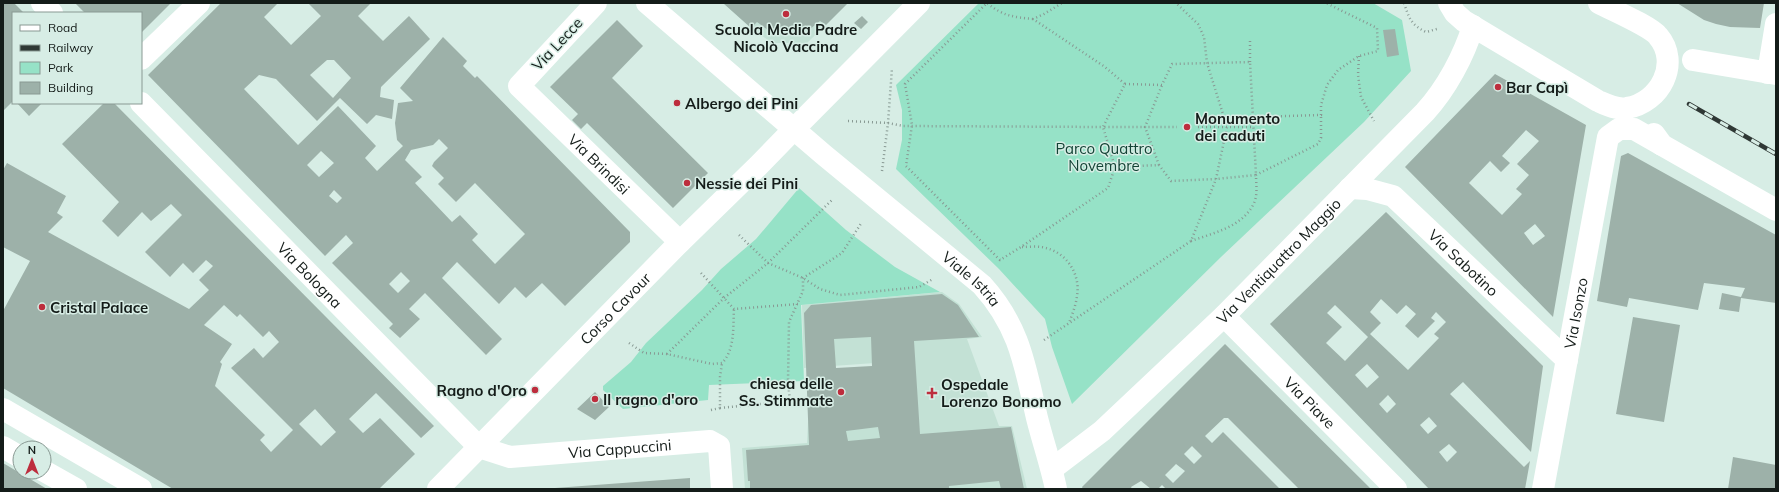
<svg xmlns="http://www.w3.org/2000/svg" width="1779" height="492" viewBox="0 0 1779 492" font-family="Mulish,sans-serif">
<style>
.built{fill:#c3e1d5}
.green{fill:#96e2c7}
.building{fill:#9db1a9;fill-rule:evenodd}
.lines{fill:none;stroke-linecap:round;stroke-linejoin:round}
.path{stroke:#889993;stroke-width:2.5;stroke-dasharray:1 3;stroke-linecap:butt}
.minor{stroke:#fff;stroke-width:22}
.major{stroke:#fff;stroke-width:22}
.rail-casing{stroke:#2f3835;stroke-width:4.5}
.rail{stroke:#d7ede5;stroke-width:3;stroke-dasharray:9;stroke-linecap:butt}
.poi-dot{fill:#bd2d3d;stroke:#d7ede5;stroke-width:1.5}
.labels{text-anchor:middle;dominant-baseline:central;stroke-width:3;stroke-linejoin:round;paint-order:stroke}
.poi-label{font-size:15px;font-weight:bold;fill:#141c19;stroke:#d7ede5;text-anchor:start}
.street-label{font-size:15px;fill:#141c19;stroke:#d7ede5}
.park-label{font-size:15px;fill:#134335;stroke:#d7ede5}
</style>
<rect width="100%" height="100%" fill="#d7ede5"/>
<path class="built" d="M723,3H848L807,43H772L751,28Z
M942,292L959,304L982,337L967,339L999,426H1012L1027,489H745L742,448L807,443L808,422L879,417L875,363L804,368L802,305Z"/>
<path class="green" d="M979,3H1373L1402,20L1411,71L1364,122L1221,257L1072,404L1052,347L1045,319L999,269L896,169L902,140V110L896,85Z
M799,188L846,230L895,267L940,292L801,305L804,381L709,385L708,400L623,409L603,390V386L631,362L646,343L702,290L721,269L756,239Z"/>
<path class="building" d="M3,3H14L24,13H13V101L3,111Z
M75,3H171L141,33V13H85Z
M221,3H278L264,17L291,45L321,16L308,3H371L358,16L383,41L409,16L430,39L381,87L380,97L394,100L392,119L376,115L367,124L340,98L317,121L276,79L259,75L244,89L298,145L338,106L376,146L365,158L377,171L403,146L397,140L395,123L398,103L413,101L400,88L443,37L467,61L463,66L475,78L477,76L483,82L630,232V242L565,306L542,283L526,298L515,287L499,304L457,262L442,278L502,339L486,355L425,293L409,309L420,319L400,338L389,328L393,324L332,263L353,243L346,235L325,256L148,75ZM327,60H334L351,78L333,98L310,75ZM439,139L448,148L434,162L432,166L444,178L438,184L456,202L475,183L525,234L495,264L472,240L478,234L460,215L452,222L415,183L422,177L405,160L411,150L433,145ZM321,151L334,163L319,177L307,165ZM334,190L342,198L337,203L329,196ZM401,272L410,281L398,293L389,284Z
M723,3H848L826,25L820,21L810,29L768,30L757,22L751,28Z
M1677,3H1764L1760,28L1730,27L1716,24L1704,20Z
M862,16L868,22L861,29L854,23Z
M617,20L643,46L612,78L708,173L673,208L587,123L581,129L572,120L578,114L550,87Z
M1395,29L1399,55L1387,57L1383,30Z
M1495,74L1586,125L1553,317L1405,167ZM1526,130L1539,141L1517,164L1529,175L1516,189L1522,194L1502,215L1469,183L1490,161L1501,172L1510,163L1502,156ZM1535,224L1545,236L1533,245L1524,233Z
M17,103H42L29,116Z
M104,103H114L434,426L421,438L376,393L349,419L363,433L380,418L415,454L379,489H173L3,388V311L30,261L3,247V170L7,163L66,196L57,213L63,217L48,232L189,309L209,290L199,280L213,266L206,260L193,273L183,263L170,277L145,252L182,215L171,204L151,221L142,212L118,237L102,221L119,202L62,144ZM224,305L237,317L240,314L263,337L269,331L279,342L263,358L254,348L231,368L293,430L271,452L260,440L265,435L215,386L222,364L220,362L232,344L204,325ZM315,409L336,432L321,446L299,424Z
M1628,153L1776,235V303L1741,298L1739,312L1719,309L1722,293L1741,297L1745,288L1704,283L1698,310L1629,298L1627,307L1597,301L1621,156Z
M1386,212L1543,366L1531,452L1463,382L1450,394L1524,467L1530,461L1525,489H1429L1270,324ZM1381,299L1397,314L1406,305L1416,314L1405,326L1418,338L1435,321L1431,318L1436,312L1446,322L1434,334L1439,338L1408,370L1370,334L1381,323L1370,312ZM1335,305L1368,337L1345,361L1326,343L1342,327L1327,313ZM1367,364L1379,377L1367,388L1355,375ZM1388,395L1396,404L1387,413L1379,404ZM1429,417L1437,426L1428,434L1420,425ZM1449,444L1457,452L1447,462L1439,452Z
M942,294L958,305L979,337L914,341L920,434L1011,427L1024,489H1001L999,481L949,486V489H750V481H748L746,450L809,445L804,313L811,305ZM871,337L872,366L836,368L834,339ZM878,427L880,438L848,441L846,431Z
M1633,317L1680,325L1664,422L1616,414Z
M1225,344L1371,489H1299L1228,418H1224L1205,436L1212,443L1223,432L1280,489H1166L1162,485L1158,489H1151L1141,481L1131,487L1132,489H1083L1082,487ZM1192,446L1202,456L1194,464L1184,454ZM1176,464L1185,471L1173,483L1165,475Z
M595,392L609,407L595,420L577,409Z
M1733,457L1776,465L1775,489H1728Z
M3,463L47,489H3Z
M690,478V489H555V488Z"/>
<g class="lines">
<path class="path" d="M1404,3C1409,18 1411,25 1426,32L1437,29
M1033,19C1013,17 1003,16 987,3L905,84L912,125L906,166L1000,260L1021,247L1108,188L1115,167
M1359,56L1358,75L1361,97L1374,121
M1250,62V38
M1125,84L1162,85L1172,64L1250,62L1256,175L1216,179L1171,181L1159,165L1115,167L1103,127H1177
M1253,117L1321,115V105L1327,85L1338,70L1359,56L1378,51L1377,28L1326,3
M848,121L888,123L903,126L1103,127L1125,84L1105,67L1033,19L1044,14L1062,3
M1198,127H1254
M1159,165L1145,127L1162,85
M882,171L888,123L892,68
M739,235L768,263L803,278L820,289L840,295L919,287L933,279
M1191,241C1213,233 1243,227 1254,203C1258,194 1256,184 1256,175L1318,144L1321,138V115
M1022,247C1028,247 1035,246 1041,247C1065,250 1081,273 1077,296C1076,305 1072,315 1069,323
M701,273L734,309L798,304
M1044,340L1191,241L1216,179L1227,127L1207,63L1204,37L1198,24L1176,3
M629,343L644,353L667,354L712,364L722,363C735,350 733,327 734,309
M667,354L724,298L768,263L833,199
M720,408L790,401L788,382L789,322L803,291V278L842,253L862,222
M711,410L720,408V377L722,363"/>
<g class="minor">
<path d="M42,3L52,13"/>
<path id="s1" d="M596,3L519,86L680,242"/>
<path d="M1449,3L1455,13L1464,21L1598,101C1607,105 1617,110 1627,108C1660,103 1681,63 1658,36C1650,26 1612,10 1599,3"/>
<path d="M141,59L199,3"/>
<path d="M1693,60L1776,74"/>
<path d="M1768,73L1776,24"/>
<path id="s2" d="M141,103L479,447L510,457L710,441L719,446L722,489"/>
<path d="M1654,134L1662,145L1776,210"/>
<path id="s3" d="M1350,188L1367,189L1393,196L1567,360"/>
<path id="s4" d="M1224,316L1396,489"/>
<path d="M3,409L141,489"/>
<path d="M3,447L20,457"/>
<path id="s5" d="M1052,469L1102,431L1224,316L1425,112C1446,89 1464,56 1473,26"/>
<path d="M44,471L76,489"/>
<path id="s6" d="M438,489L680,242L758,166L794,129"/>
<path id="s7" d="M1543,489L1608,137L1619,129H1634L1662,145"/>
</g>
<g class="major">
<path id="s8" d="M647,3L824,155L982,285C1020,327 1025,366 1037,418C1043,442 1051,465 1056,489"/>
<path d="M794,129L919,3"/>
</g>
<defs>
<path id="rail" d="M1689,104L1776,154"/>
</defs>
<use href="#rail" class="rail-casing"/>
<use href="#rail" class="rail"/>
</g>
<g class="poi-dot">
<circle cx="786" cy="14" r="4"/>
<circle cx="1498" cy="87" r="4"/>
<circle cx="677" cy="103" r="4"/>
<circle cx="1187" cy="127" r="4"/>
<circle cx="687" cy="183" r="4"/>
<circle cx="42" cy="307" r="4"/>
<circle cx="535" cy="390" r="4"/>
<circle cx="841" cy="392" r="4"/>
<path d="M930 387h4v4h4v4h-4v4h-4v-4h-4v-4h4z"/>
<circle cx="595" cy="399" r="4"/>
</g>
<g class="labels">
<g class="poi-label">
<text x="786" y="29" text-anchor="middle">Scuola Media Padre<tspan x="786" dy="17">Nicolò Vaccina</tspan></text>
<text x="1506" y="87">Bar Capì</text>
<text x="685" y="103">Albergo dei Pini</text>
<text x="1195" y="118">Monumento<tspan x="1195" dy="17">dei caduti</tspan></text>
<text x="695" y="183">Nessie dei Pini</text>
<text x="50" y="307">Cristal Palace</text>
<text x="833" y="383" text-anchor="end">chiesa delle<tspan x="833" dy="17">Ss. Stimmate</tspan></text>
<text x="941" y="384">Ospedale<tspan x="941" dy="17">Lorenzo Bonomo</tspan></text>
<text x="527" y="390" text-anchor="end">Ragno d'Oro</text>
<text x="603" y="399">Il ragno d'oro</text>
</g>
<g class="street-label">
<text transform="translate(557 44) rotate(-47)">Via Lecce</text>
<text stroke="none"><textPath href="#s1" startOffset="225">Via Brindisi</textPath></text>
<text stroke="none"><textPath href="#s5" startOffset="308">Via Ventiquattro Maggio</textPath></text>
<text stroke="none"><textPath href="#s3" startOffset="141">Via Sabotino</textPath></text>
<text stroke="none"><textPath href="#s2" startOffset="241">Via Bologna</textPath></text>
<text stroke="none"><textPath href="#s8" startOffset="426">Viale Istria</textPath></text>
<text stroke="none"><textPath href="#s6" startOffset="253">Corso Cavour</textPath></text>
<text stroke="none"><textPath href="#s7" startOffset="179">Via Isonzo</textPath></text>
<text stroke="none"><textPath href="#s4" startOffset="122">Via Piave</textPath></text>
<text stroke="none"><textPath href="#s2" startOffset="625">Via Cappuccini</textPath></text>
</g>
<g class="park-label">
<text x="1104" y="148">Parco Quattro<tspan x="1104" dy="17">Novembre</tspan></text>
</g>
</g>
<rect width="1779" height="492" fill="none" stroke="#141c19" stroke-width="8"/>
<rect x="12" y="12" width="130" height="92" fill="#d7ede5" stroke="#899993"/>
<rect x="20" y="25" width="20" height="6" fill="#ffffff" stroke="#899993"/>
<text x="48" y="32" font-size="12" fill="#141c19">Road</text>
<rect x="20" y="45" width="20" height="6" fill="#2f3835" stroke="#899993"/>
<text x="48" y="52" font-size="12" fill="#141c19">Railway</text>
<rect x="20" y="62" width="20" height="12" fill="#96e2c7" stroke="#899993"/>
<text x="48" y="72" font-size="12" fill="#141c19">Park</text>
<rect x="20" y="82" width="20" height="12" fill="#9db1a9" stroke="#899993"/>
<text x="48" y="92" font-size="12" fill="#141c19">Building</text>
<g transform="translate(32 460)"><circle r="19" fill="#d7ede5" stroke="#899993"/>
<path d="M0-3L7 15L0 10L-7 15Z" fill="#bd2d3d"/>
<text y="-6" font-size="11" font-weight="bold" text-anchor="middle" fill="#141c19">N</text>
</g>
</svg>
